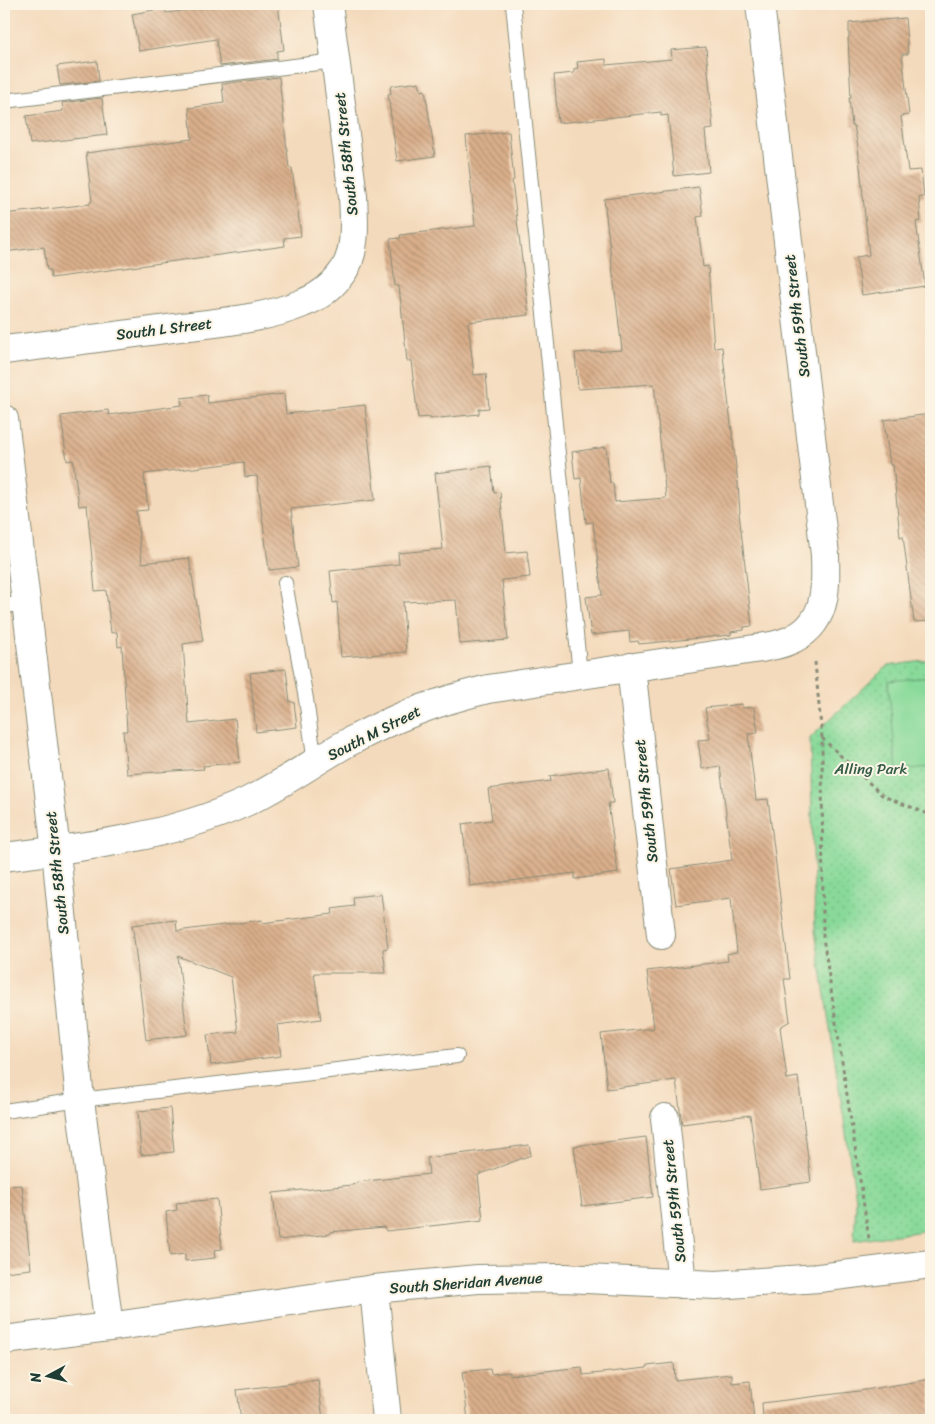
<svg xmlns="http://www.w3.org/2000/svg" width="935" height="1424" viewBox="0 0 935 1424" font-family="Sriracha,sans-serif">
<style>
.grass{fill:url(#grass-dots);stroke:#548c67}
.garden{fill:#89da9a;stroke:#548c67}
.building{fill:url(#building-back-hatch)}
.lines{fill:none;stroke-linecap:round;stroke-linejoin:round}
.service-casing{stroke:#8a8c78;stroke-width:16}
.minor-casing{stroke:#8a8c78;stroke-width:30}
.tertiary-casing{stroke:#8a8c78;stroke-width:30}
.path{stroke:#8a8c78;stroke-width:3;stroke-dasharray:4 4;stroke-linecap:butt}
.service{stroke:#fff;stroke-width:14}
.minor{stroke:#fff;stroke-width:28}
.tertiary{stroke:#fff;stroke-width:28}
.labels{text-anchor:middle;dominant-baseline:central;stroke-width:4;stroke-linejoin:round;paint-order:stroke}
.street-label{font-size:15px;fill:#1f3d34;stroke:#fcf5e5}
.park-label{font-size:15px;fill:#345c48;stroke:#fcf5e5}
</style>
<defs>
<pattern id="grass-dots" width="8" height="8" patternUnits="userSpaceOnUse" patternTransform="scale(1.25)"><rect width="8" height="8" fill="#89da9a"/><path d="M2 2h.1M6 6h.1" fill="none" stroke="#76bc85" stroke-width="1.8" stroke-linecap="round"/></pattern>
<pattern id="building-back-hatch" width="6" height="6" patternUnits="userSpaceOnUse" patternTransform="scale(1.25)"><rect width="6" height="6" fill="#daaf8b"/><path d="M-1 5l2 2M0 0l6 6M5-1l2 2" fill="none" stroke="#b09072"/></pattern>
</defs>
<rect width="100%" height="100%" fill="#fcf5e5"/>
<filter id="ink" filterUnits="userSpaceOnUse"><feTurbulence type="fractalNoise" baseFrequency=".02" numOctaves="2"/><feDisplacementMap in="SourceGraphic" scale="10" xChannelSelector="R" yChannelSelector="G"/><feConvolveMatrix kernelMatrix="1 2 1 2 8 2 1 2 1" color-interpolation-filters="sRGB"/></filter>
<filter id="wash" filterUnits="userSpaceOnUse"><feTurbulence type="fractalNoise" baseFrequency=".0096" numOctaves="4" result="noise"/><feDisplacementMap in="SourceGraphic" scale="20" xChannelSelector="R" yChannelSelector="G"/><feGaussianBlur stdDeviation="1.12" result="paint"/><feColorMatrix in="noise" values="0 0 0 0 0 0 0 0 0 0 0 0 0 0 0 0 0 1.4 0 .05"/><feComposite in="paint" operator="in"/></filter>
<g filter="url(#wash)">
<rect width="100%" height="100%" fill="#f4dabc"/>
<path class="grass" d="M931,660V1230L854,1241L856,1199L815,931L810,738L887,666Z"/>
<path class="garden" d="M931,677V767L897,770L888,681Z"/>
<g id="blocks">
<path class="building" d="M220,4H278L284,50L277,51V59L220,66L216,39L139,51L132,14L165,8L166,13L221,6Z
M905,18L908,54H902L909,115L901,116L908,171L921,170L924,197H919L921,221L916,222L925,286L862,295L856,257L869,255L858,147L854,126H852L849,98H851L848,38H849V23Z
M706,47L713,129L705,130L709,172L674,176L668,115L661,116V112L558,123L554,75L574,73V69L578,68L577,62L606,59V65L672,59L671,50Z
M97,61L99,81L60,85L57,66Z
M279,77L289,168H292L301,236L284,238L285,246L51,278L50,270H47L44,247L4,252V214L90,204V202L92,201L86,153L192,139L189,108L224,103L222,84Z
M419,82L421,91L425,90L435,156L397,161L388,94H391L390,86Z
M102,98L107,135L30,144L26,116L63,111L62,103Z
M509,132L514,180L512,181L529,315L468,322L474,375L486,374L489,408L479,409V414L430,419V417L418,418L411,361H407L399,286H395L390,239L401,238L400,235L475,226L466,136Z
M699,187L703,216L697,217L703,267L708,266L714,348L722,347L738,484L740,513H739L752,626L744,627V630L731,632V635L639,644L638,641L630,642L629,631L591,635L586,597L602,595L593,522L586,523L581,478L575,479L572,452L606,447L610,483H613L615,502L666,498L654,384L578,389L575,353L622,350L604,199Z
M284,394L286,414L365,405L375,500L291,509L298,567L269,570L257,476L245,477L244,462L144,474L148,510L136,511L142,563L189,558L203,641L183,644L189,724L235,719L240,762L203,766L204,769L127,774L123,731H127L122,646L118,647L117,632L111,633L106,590L95,591L87,505L79,506L73,460L67,461L61,416L108,410L109,415L182,405L181,398L207,395L208,403Z
M931,414V621L914,622L903,536L900,537L893,465H890L884,420Z
M491,466L494,493L500,492L506,553L527,551L530,577L502,580L508,640L460,644L456,600L403,602L406,652L341,657L337,602L333,603L330,571L399,564L398,553L443,549L435,473Z
M286,669L290,702H294L297,727L256,732L250,673Z
M742,704V708L754,707L758,733L748,734L756,800L768,799L790,979H784L790,1021L780,1027L787,1079L798,1077L811,1182L760,1189L750,1115L682,1124L676,1080L607,1089L601,1034L654,1028L647,971L728,961L727,954L737,952L731,898L676,905L671,869L732,860L720,766L702,769L698,740L710,739L705,708Z
M609,768L613,803H608L618,873L575,879V873L470,886L462,824L492,820L488,789L551,781L550,776Z
M381,894L388,948L383,949L386,973H314L321,1019L277,1025L281,1056L211,1065L207,1035L238,1032L231,977L178,956L187,1035L146,1040L134,938L132,937H134L132,925L176,920L177,931L262,920V923L333,914L332,909L354,906L353,897Z
M170,1108L174,1152L141,1155L138,1111Z
M646,1137L653,1197L582,1206L574,1146Z
M529,1145L531,1155L478,1175L483,1220L386,1231L384,1227L330,1232V1234L278,1240L273,1193L352,1185L357,1183V1182L429,1174L427,1158Z
M22,1185L31,1269L4,1272V1186Z
M217,1199L222,1249L214,1250L215,1258L185,1261V1254L170,1256L166,1212L177,1210L176,1203Z
M674,1363L675,1380L732,1374V1383L750,1381L754,1420H468L462,1372L490,1369L491,1374L510,1372V1375L582,1367L583,1375L647,1368V1366Z
M931,1379V1420H763L762,1403L859,1391Z
M318,1380L323,1420H241L237,1390Z"/>
</g>
</g>
<g filter="url(#ink)">
<use href="#blocks" fill-opacity="0" stroke="#8a8c78" stroke-width="1"/>
<g class="lines">
<defs>
<path id="service" d="M513,4L580,674
M4,101L335,61
M285,583L306,699L315,763
M4,606L26,603
M4,1111L80,1100L457,1056"/>
<path id="minor" d="M4,350C63,343 122,335 181,327C221,322 265,319 303,303C319,297 334,285 344,270C357,250 354,219 353,196L328,4
M4,419L56,851L80,1100L109,1327
M631,667L661,935
M4,857C86,847 170,837 246,802C282,785 313,762 347,743C395,717 435,702 488,689L761,648C770,646 780,645 788,641C827,626 826,590 825,555L760,4
M665,1118L682,1284
M374,1289L387,1420"/>
<path id="tertiary" d="M4,1340L109,1327L374,1289L478,1279L564,1278L716,1285L819,1278L931,1264"/>
</defs>
<use href="#service" class="service-casing"/>
<use href="#minor" class="minor-casing"/>
<use href="#tertiary" class="tertiary-casing"/>
<path class="path" d="M815,662L822,738L823,937L869,1239
M822,738L883,796L931,815"/>
<use href="#service" class="service"/>
<use href="#minor" class="minor"/>
<use href="#tertiary" class="tertiary"/>
</g>
</g>
<g class="labels">
<g class="street-label">
<text transform="translate(346 154) rotate(-96)">South 58th Street</text>
<text transform="translate(797 316) rotate(-97)">South 59th Street</text>
<text transform="translate(164 329) rotate(-7)">South L Street</text>
<text transform="translate(374 733) rotate(-27)">South M Street</text>
<text transform="translate(646 801) rotate(-96)">South 59th Street</text>
<text transform="translate(57 873) rotate(-96)">South 58th Street</text>
<text transform="translate(674 1201) rotate(-96)">South 59th Street</text>
<text transform="translate(466 1283) rotate(-4)">South Sheridan Avenue</text>
</g>
<g class="park-label">
<text x="871" y="769">Alling Park</text>
</g>
</g>
<rect width="935" height="1424" fill="none" stroke="#fcf5e5" stroke-width="20"/>
<g transform="translate(48 1376) rotate(263)" stroke="#fcf5e5" stroke-width="4" paint-order="stroke">
<path d="M0-4L9 19L0 12L-9 19Z" fill="#1f3d34"/>
<text y="-8" font-size="14" font-weight="bold" text-anchor="middle" fill="#1f3d34">N</text>
</g>
</svg>
